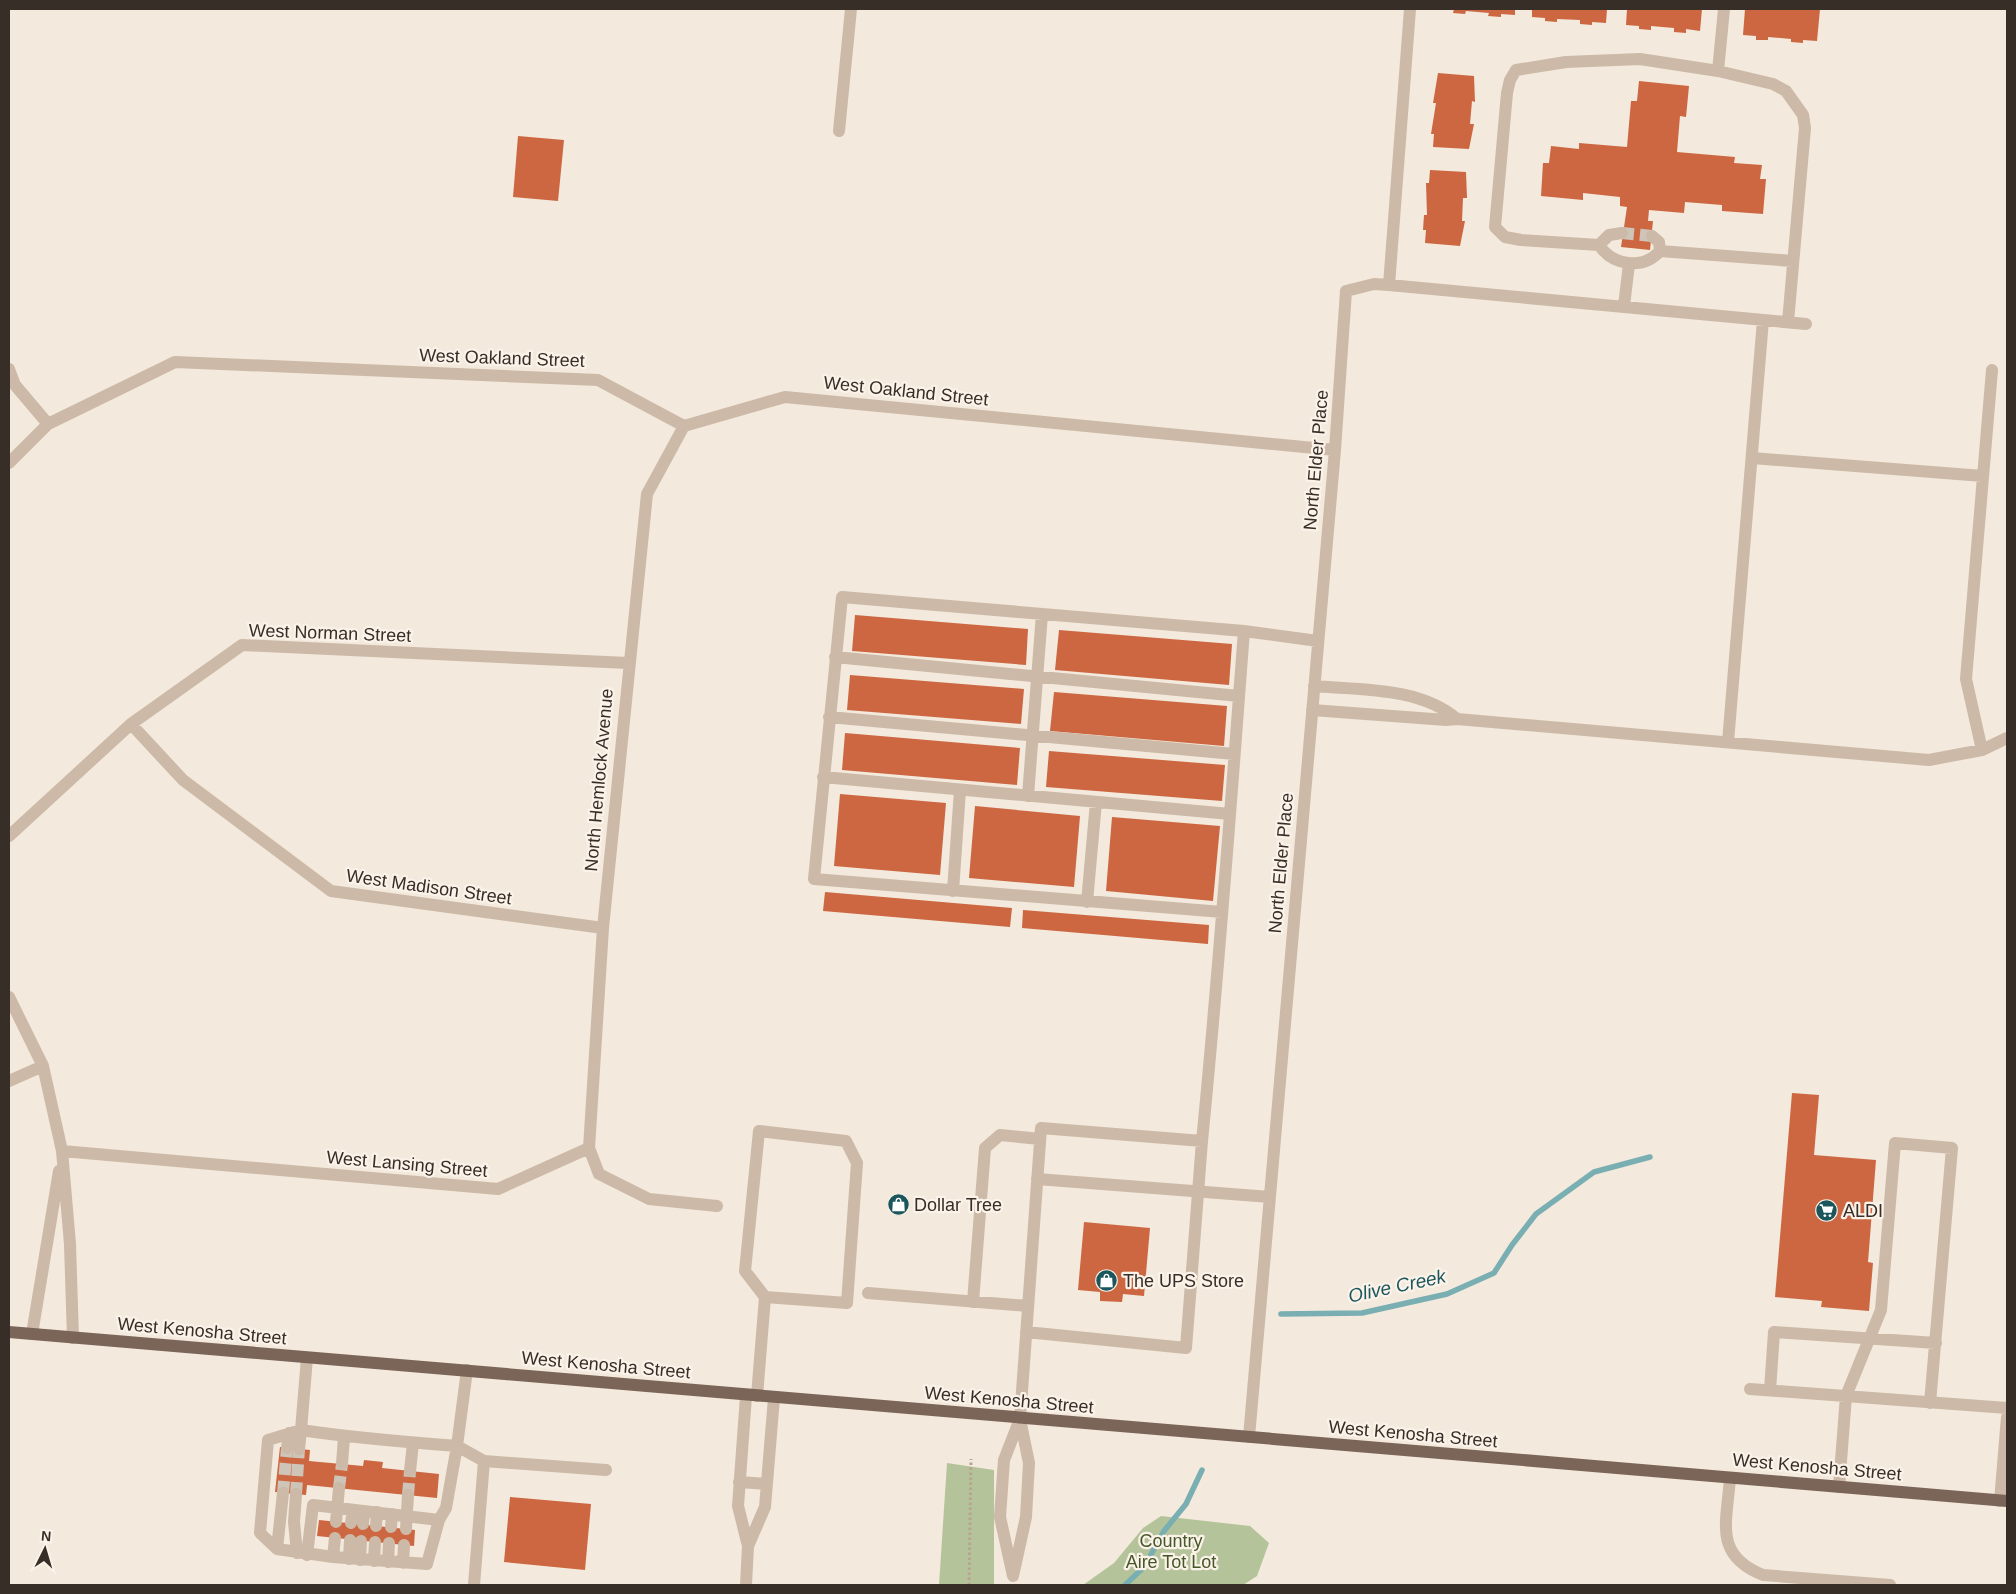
<svg xmlns="http://www.w3.org/2000/svg" width="2016" height="1594" viewBox="0 0 2016 1594" font-family="Arial,sans-serif">
<style>
.green{fill:#b5c39b}
.lines{fill:none;stroke-linecap:round;stroke-linejoin:round}
.stream{stroke:#79aeb2;stroke-width:5.5}
.building{fill:#cc6741}
.minor-tunnel{stroke:#cec4b8;stroke-width:12;stroke-dasharray:12 6;stroke-linecap:butt}
.path{stroke:#b8a391;stroke-width:3;stroke-dasharray:2.5 2.5;stroke-linecap:butt}
.minor{stroke:#ccb9a7;stroke-width:12}
.major{stroke:#7b6558;stroke-width:12}
.labels{text-anchor:middle;dominant-baseline:central;stroke-width:4.5;stroke-linejoin:round;paint-order:stroke}
.street-label{font-size:18px;fill:#382e28;stroke:#fbf3e9}
.poi-label{font-size:18px;fill:#382e28;stroke:#fbf3e9;text-anchor:start}
.park-label{font-size:18px;fill:#46582a;stroke:#fbf3e9}
.water-label{font-size:19px;font-style:italic;fill:#1b565c;stroke:#fbf3e9}
</style>
<rect width="100%" height="100%" fill="#f3e9dc"/>
<path class="green" d="M947,1463L994,1470V1585H939Z
M1161,1516L1250,1526L1269,1543L1257,1576L1243,1585H1083L1114,1563L1143,1528Z"/>
<g class="lines">
<path class="stream" d="M1281,1314L1362,1313L1447,1294L1494,1273L1512,1245L1536,1214L1594,1172L1650,1157
M1125,1585L1144,1567L1164,1531L1186,1504L1202,1470"/>
</g>
<path class="building" d="M1454,9H1515V15L1501,14V17L1488,16L1489,13L1466,11L1465,14L1453,13Z
M1532,9H1607L1606,23L1592,22V25L1580,24V20L1557,19V22L1545,21V18L1532,17Z
M1627,9H1702L1700,31L1686,29V33L1674,32V28L1651,26V30L1639,29V26L1626,25Z
M1745,9H1820L1817,41L1803,40V43L1791,42V39L1768,37V40H1756V36L1743,35Z
M1438,73L1474,76L1475,102L1472,101L1470,124H1474L1469,149L1433,147L1434,134H1431L1436,103H1433Z
M1639,81L1689,86L1686,117L1680,116L1677,152L1735,157L1734,163L1762,165L1760,179H1766L1763,214L1722,211V205L1685,202L1684,213L1649,210L1648,221H1653L1650,250L1621,247L1627,207L1620,206V197L1583,193V200L1541,196L1543,163H1549L1551,146L1579,149V143L1627,147L1631,101H1637Z
M518,136L564,140L558,201L513,197Z
M1430,170L1466,172L1467,198H1463L1462,221H1465L1460,246L1425,243L1426,230H1423L1424,215H1427L1426,183H1429Z
M855,615L1028,629L1026,665L852,651Z
M1059,630L1232,644L1229,685L1055,670Z
M850,675L1024,689L1021,724L847,710Z
M1054,692L1227,706L1224,746L1050,731Z
M845,733L1020,748L1017,785L842,770Z
M1049,751L1225,765L1222,801L1046,787Z
M840,794L946,803L940,875L834,866Z
M975,806L1080,816L1074,887L969,878Z
M1112,817L1220,826L1213,901L1106,891Z
M825,892L1012,908L1010,927L823,911Z
M1023,910L1209,925L1208,944L1022,928Z
M1792,1093L1819,1095L1814,1155L1876,1160L1868,1262L1873,1263L1869,1311L1821,1307L1822,1301L1775,1297Z
M1084,1222L1150,1228L1144,1296L1123,1294L1122,1302L1100,1301V1292L1078,1290Z
M280,1447L310,1450L309,1461L363,1466L364,1460L383,1462L382,1468L439,1474L437,1498L307,1485L306,1495L275,1492Z
M510,1497L591,1504L585,1570L504,1562Z
M319,1520L415,1530L414,1546L317,1536Z"/>
<g class="lines">
<path class="minor-tunnel" d="M1622,233L1652,236
M339,1488L342,1464
M283,1493L287,1448
M296,1494L299,1449
M408,1495L410,1471"/>
<path class="path" d="M969,1585L971,1459"/>
<path class="minor" d="M1718,71L1724,9
M839,131L851,9
M1652,236L1659,242L1660,251
M1599,245L1609,235L1622,233
M1389,285L1410,9
M1624,306L1629,264
M1788,322L1805,128L1803,115L1786,91L1773,84L1718,71L1640,59L1566,62L1516,70L1510,80L1507,93L1495,227L1505,237L1521,240L1599,245C1613,266 1643,270 1660,251L1793,261
M9,369L15,385L48,424
M1752,458L1983,476
M9,463L48,424L175,362L598,380L684,426L785,397L1335,450
M1244,631L1318,641
M835,657L1239,696
M1314,686C1361,690 1420,687 1457,719
M1312,710L1446,720L1457,719L1929,760L1982,750L2007,738
M829,717L1234,754
M131,724L183,780L331,891L603,928
M1728,742L1763,320
M1982,750L1966,679L1992,370
M823,777L1230,814
M1028,796L1042,614
M9,836L131,724L242,645L628,663
M953,891L960,790
M1087,902L1096,802
M9,997L43,1066L62,1151L70,1244L73,1338
M9,1081L43,1066
M589,1148L603,928L647,494L684,426
M62,1151L498,1189L589,1148L599,1174L649,1199L717,1206
M1037,1179L1270,1197
M868,1293L1028,1306
M973,1302L985,1148L1000,1135L1040,1139
M1026,1332L1186,1348L1202,1141
M32,1334L59,1171
M307,1358L301,1430C353,1438 405,1442 457,1446L467,1370
M1750,1389L2007,1408
M1770,1390L1774,1332L1936,1343
M757,1396L765,1297L847,1303L857,1163L846,1141L759,1131L745,1271L765,1297
M1020,1419L1004,1460L1000,1517L1013,1576L1026,1517L1029,1463L1020,1419L1041,1128L1202,1141C1219,971 1231,801 1244,631L842,597L814,879L1222,912
M1249,1437L1335,450L1346,291L1374,284L1389,285L1806,324
M287,1448L289,1433
M299,1449L301,1430L268,1440L260,1533L277,1549L333,1557L427,1564L439,1520L313,1505L307,1555
M342,1464L344,1437
M410,1471L413,1443
M1730,1478C1727,1522 1713,1555 1763,1575L1890,1585
M739,1482L767,1484
M1839,1487L1846,1396L1881,1310L1895,1143L1952,1148L1930,1403
M296,1494L294,1522L297,1553
M2000,1501L2007,1417
M439,1520L446,1508L457,1446L484,1461L606,1470
M336,1522L339,1488
M351,1523L353,1510
M363,1524L364,1511
M376,1526L377,1512
M391,1527L392,1514
M406,1529L408,1495
M748,1546L765,1507L774,1398
M277,1549L283,1493
M333,1557L335,1538
M349,1559L350,1540
M360,1560L361,1541
M374,1561L375,1542
M388,1562L389,1543
M403,1563L404,1545
M474,1585L484,1461
M746,1585L748,1546L738,1506L746,1396"/>
<path class="major" d="M9,1332L2007,1501"/>
</g>
<defs>
<symbol id="shop-disc" viewBox="-11 -11 22 22"><circle r="9.5" fill="#1b565c" stroke="#fbf3e9"/><path d="M-5-2.5h2.3a2.7 3.5 0 0 1 5.4 0H5L5.5 6h-11ZM-1.5-2.5h3a1.5 2.3 0 0 0-3 0Z" fill="#fff"/></symbol>
<symbol id="supermarket-disc" viewBox="-11 -11 22 22"><circle r="9.5" fill="#1b565c" stroke="#fbf3e9"/><path d="M-6-5.5h2.5l.6 2H6L4.5 2H-2.5L-4.4-4H-6ZM-1.5 3.2a1.3 1.3 0 1 0 .1 0ZM3 3.2a1.3 1.3 0 1 0 .1 0Z" fill="#fff"/></symbol>
</defs>
<g fill-rule="evenodd">
<use href="#shop-disc" x="886" y="1192" width="25" height="25"/>
<use href="#supermarket-disc" x="1814" y="1198" width="25" height="25"/>
<use href="#shop-disc" x="1094" y="1268" width="25" height="25"/>
</g>
<g class="labels">
<g class="street-label">
<text transform="translate(502 358) rotate(2)">West Oakland Street</text>
<text transform="translate(906 391) rotate(6)">West Oakland Street</text>
<text transform="translate(1316 460) rotate(-85)">North Elder Place</text>
<text transform="translate(330 633) rotate(2)">West Norman Street</text>
<text transform="translate(599 780) rotate(-85)">North Hemlock Avenue</text>
<text transform="translate(1281 863) rotate(-85)">North Elder Place</text>
<text transform="translate(429 887) rotate(8)">West Madison Street</text>
<text transform="translate(407 1164) rotate(5)">West Lansing Street</text>
<text transform="translate(202 1331) rotate(5)">West Kenosha Street</text>
<text transform="translate(606 1365) rotate(5)">West Kenosha Street</text>
<text transform="translate(1009 1400) rotate(5)">West Kenosha Street</text>
<text transform="translate(1413 1434) rotate(5)">West Kenosha Street</text>
<text transform="translate(1817 1467) rotate(5)">West Kenosha Street</text>
</g>
<g class="poi-label">
<text x="914" y="1205">Dollar Tree</text>
<text x="1843" y="1211">ALDI</text>
<text x="1123" y="1281">The UPS Store</text>
</g>
<g class="park-label">
<text x="1171" y="1541">Country<tspan x="1171" dy="21">Aire Tot Lot</tspan></text>
</g>
<g class="water-label">
<text transform="translate(1397 1286) rotate(-12)">Olive Creek</text>
</g>
</g>
<rect width="2016" height="1594" fill="none" stroke="#382e28" stroke-width="20"/>
<g transform="translate(45 1549) rotate(5)" stroke="#fbf3e9" stroke-width="4" paint-order="stroke">
<path d="M0-4L9 19L0 12L-9 19Z" fill="#382e28"/>
<text y="-8" font-size="14" font-weight="bold" text-anchor="middle" fill="#382e28">N</text>
</g>
</svg>
